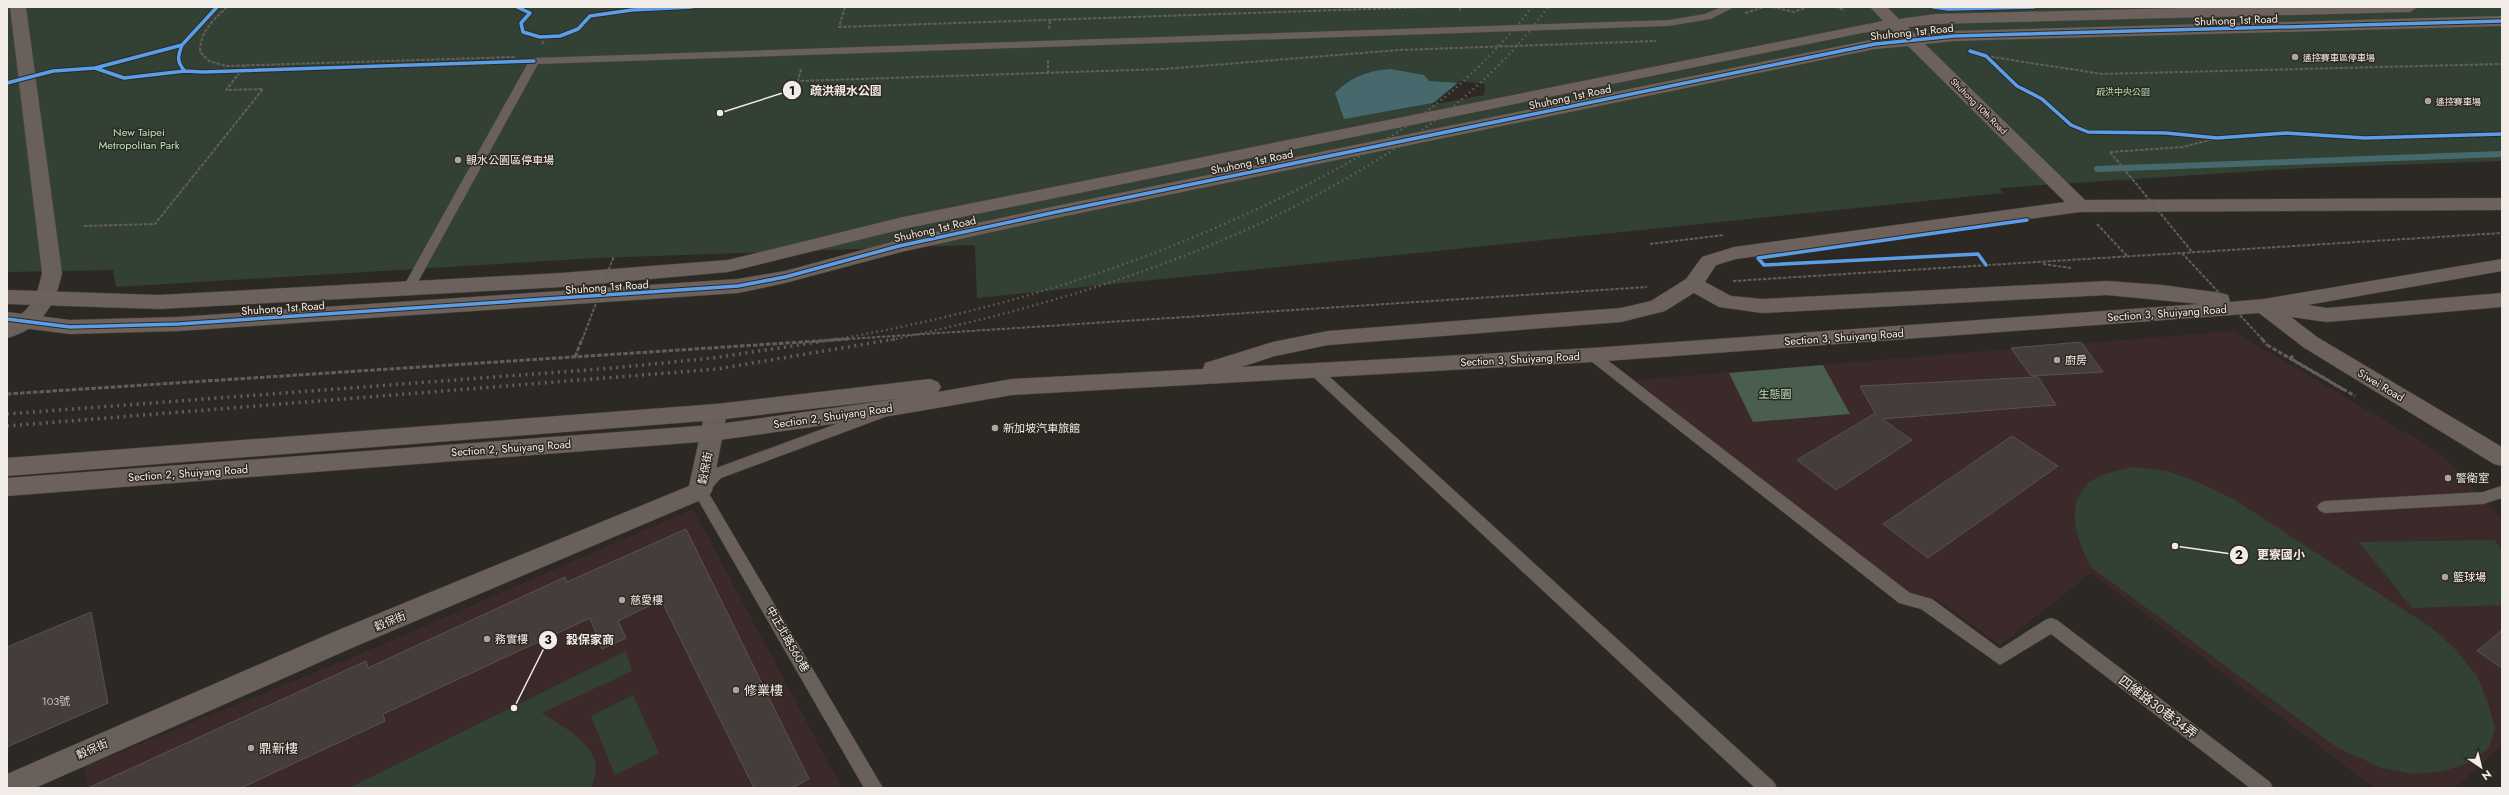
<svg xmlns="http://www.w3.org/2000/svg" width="2509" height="795" viewBox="0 0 2509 795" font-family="Jost,'Noto Sans TC',sans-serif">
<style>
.education{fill:#3c2a2a}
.green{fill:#334135}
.forest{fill:#495e4e}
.water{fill:#46696e}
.pier{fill:#2c2824}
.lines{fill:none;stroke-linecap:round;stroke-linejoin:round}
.stream{stroke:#46696e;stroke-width:6}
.building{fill:#453d3b;stroke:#575350}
.lane-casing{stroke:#474340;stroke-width:1}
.street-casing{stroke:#474340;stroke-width:1}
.secondary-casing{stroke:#474340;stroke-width:1}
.path-far1{stroke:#645e5a;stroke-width:2;stroke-dasharray:3.5 1.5;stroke-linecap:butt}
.path{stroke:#645e5a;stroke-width:3;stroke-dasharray:4.5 2;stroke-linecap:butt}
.lane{fill:#695f5b;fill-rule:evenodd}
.street{fill:#695f5b;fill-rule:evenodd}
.secondary{fill:#6d615c;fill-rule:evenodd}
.rail-far1{stroke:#635e5a;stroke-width:2.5;stroke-dasharray:1.5 3.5;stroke-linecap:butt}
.rail{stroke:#635e5a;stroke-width:3.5;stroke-dasharray:2 4.5;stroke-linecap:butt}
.path-bridge-far1{stroke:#645e5a;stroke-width:2;stroke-dasharray:3.5 1.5;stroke-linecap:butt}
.path-bridge{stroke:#645e5a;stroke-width:3;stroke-dasharray:4.5 2;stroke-linecap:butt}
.cycleway-casing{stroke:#2f2820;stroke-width:5.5}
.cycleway{stroke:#5a9eea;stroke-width:3.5}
.poi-dot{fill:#aca7a3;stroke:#2f2820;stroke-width:1.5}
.labels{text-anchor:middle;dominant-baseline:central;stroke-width:3;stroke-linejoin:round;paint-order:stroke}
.far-poi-label{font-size:9px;fill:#f1ece7;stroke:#2f2820;text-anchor:start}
.far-park-label{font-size:9px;fill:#b1e4bd;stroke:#2f2820}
.far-street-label{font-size:9px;fill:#f1ece7;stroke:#2f2820}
.street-label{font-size:11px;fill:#f1ece7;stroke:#2f2820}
.park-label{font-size:11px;fill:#b1e4bd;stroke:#2f2820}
.poi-label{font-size:11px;fill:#f1ece7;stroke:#2f2820;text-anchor:start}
.near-number-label{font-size:11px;fill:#c6c0bc}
.near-poi-label{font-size:13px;fill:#f1ece7;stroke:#2f2820;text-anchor:start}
.near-street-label{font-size:13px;fill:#f1ece7;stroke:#2f2820}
.leader{fill:none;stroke:#f1ece7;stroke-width:1.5}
.callout-dot{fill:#f1ece7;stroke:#2f2820;stroke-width:1.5}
.mark-label{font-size:12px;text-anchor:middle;font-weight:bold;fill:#111}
.callout-label{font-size:12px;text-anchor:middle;font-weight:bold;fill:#f1ece7;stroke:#2f2820;stroke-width:3;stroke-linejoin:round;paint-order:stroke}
</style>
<rect width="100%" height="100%" fill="#2c2824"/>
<path class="education" d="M2233,331L2440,453L2502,519V745L2455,788H2374L2091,573L2000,645L1935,598L1906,592L1635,380Z
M693,509L842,788H87L84,767L374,648Z"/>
<path class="green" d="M7,7H2502V161L2305,168L1999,188L2003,193L977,298L975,245L596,258L116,287L113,270L7,272Z
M2134,467L2167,471L2198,482L2235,500L2432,628L2455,649L2477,676L2487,700L2495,728L2489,747L2473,762L2443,771L2414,774L2382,768L2338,748L2092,568C2077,543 2062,500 2093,480C2105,472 2120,470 2134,467Z
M2494,540L2502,550V605L2412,608L2359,542Z
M626,651L632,671L542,713C560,725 597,743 596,770C595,776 593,782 592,788H349Z
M633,695L659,753L615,775L591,716Z"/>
<path class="forest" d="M1823,365L1850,414L1753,422L1729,373Z"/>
<path class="water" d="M1390,69L1424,75L1429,81L1475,84L1482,94L1344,119L1335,93C1351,77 1367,71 1390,69Z"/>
<path class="pier" d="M1460,81L1485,84L1484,95L1431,105Z"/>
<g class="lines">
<path class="stream" d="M2097,169L2502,154"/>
</g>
<path class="building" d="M2081,342L2103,372L2031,376L2011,348Z
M2038,377L2056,405L1882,419L1912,440L1836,490L1797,460L1874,414L1876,415L1860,386Z
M2012,436L2058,466L1928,558L1883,524Z
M686,529L809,779L792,788H754L661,600L618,621L626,638L602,649L590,618L383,714L385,721L241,788H88L366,661L368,668L565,577L567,582Z
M91,612L108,703L7,747V647Z
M2502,630V668L2477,651Z"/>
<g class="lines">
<defs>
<path id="lane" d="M1721,7H1734L1711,19L1669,26L538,64L414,289L408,293L402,289L529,61L534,58L1669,20L1705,14Z
M1592,350L1597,352L1910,593L1932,599L2000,649L2045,620L2051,618L2057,620L2270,782L2273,788H2250L2051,634L2000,665L1921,609L1899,603L1587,358L1585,355L1587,352Z
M1315,366L1320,368L1774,782L1777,788H1755L1310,374L1308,371Z
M880,408L885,409L887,413L885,417L721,478L708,492L883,788H864L693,491L711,470Z
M2502,486V498L2483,504L2325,513L2320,511L2317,507L2320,503L2325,501L2483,492Z"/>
<path id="street" d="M10,7H26L62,273C55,306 41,329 7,338V323C30,312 37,297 42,273Z
M716,404L724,406L727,412L712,491L708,497L354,647L35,788H7V774L336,631L689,486L705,412L708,406Z"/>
<path id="secondary" d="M1870,7H1887L1899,19L1936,14L2221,7H2418L2410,12L1936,24L1908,27L1916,35L1954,31L2502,16V26L1954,41L1925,44L2085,200L2502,198V210L2080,212L1736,259L1716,265L1705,282L1731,296L1762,299L2107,281L2162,285L2221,293L2228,295L2230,302L2264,299L2502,259V271L2307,305L2327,308L2502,293V307L2327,322L2291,317L2317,337L2502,447V466L2494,464L2303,347L2259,313L1592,362L1012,395L896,415L712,441L7,496V478L712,425L904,398L716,420L7,476V458L716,404L930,379L938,382L941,387L938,392L1012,379L1203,369L1205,363L1273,342L1328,331L1621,308L1651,301L1686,279L1702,257L1734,247L2065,202L1908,46L1875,49L1056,218L901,252L785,283L738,293L178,331L70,334L7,326V312L70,320L178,317L738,279L785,271L899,240L1056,206L1875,39L1899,37L1891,29L1862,33L903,229L728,272L561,287L159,309L7,304V290L159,295L561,273L728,260L903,217L1883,21ZM1694,293L1719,307L1762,313L2107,295L2200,304L1592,348L1241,367L1275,356L1328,345L1621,322L1665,311Z"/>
</defs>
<use href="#lane" class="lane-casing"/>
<use href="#street" class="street-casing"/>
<use href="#secondary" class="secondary-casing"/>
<path class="path-far1" d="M227,7C213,21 200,31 200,52L209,61L226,66L516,57
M845,7L839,27L1427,7
M1459,7L1461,12
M1772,7L1794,12L1807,7
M1835,7L1845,10
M1745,13L1764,7
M1049,29L1050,20
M542,44L546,37
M1986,56L2102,74L2502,64
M1048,60V73
M801,69L798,81L1164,69L1399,50L1656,41
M2110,152L2183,147L2217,138
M2097,224L2128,257
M84,226L155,224L263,89L226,90L245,66
M1650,244L1724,235
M2043,264L2071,268
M1733,281L2502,233
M832,340L1647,287"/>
<path class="path" d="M2267,345L2344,390
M2293,356L2290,358L2355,396
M7,394L848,339"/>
<use href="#lane" class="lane"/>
<use href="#street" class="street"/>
<use href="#secondary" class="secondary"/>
<path class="rail-far1" d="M832,340C985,314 1134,269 1274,201C1339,170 1405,133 1459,85C1486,61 1510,35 1532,7
M891,340C1052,306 1209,259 1352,175C1428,131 1496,79 1548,7"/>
<path class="rail" d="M7,414L613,368L713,358L838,339
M7,426L717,369L895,339"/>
<path class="path-bridge-far1" d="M2110,152L2193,253
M2182,253L2263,340
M582,340L614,256"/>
<path class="path-bridge" d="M2262,339L2267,345
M575,357L582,339"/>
<defs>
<path id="cycleway" d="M517,7L530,13L521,23L523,32L540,37L560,36L578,29L590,16L632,10L692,7
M1933,7L1948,9L2034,7
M182,45C178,56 176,62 185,71L203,72L534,61
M1970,51L1986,56L2017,86L2042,99L2071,125L2088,132L2166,133L2217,138L2286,133L2365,138L2502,134
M95,68L124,78L185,71
M7,83L53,71L95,68L182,45L217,7
M1986,265L1978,254L1764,265L1758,258L2027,220
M7,319L70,327L178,324L738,286L785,277L899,246L1056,212L1875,44L1954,36L2502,21"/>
</defs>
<use href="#cycleway" class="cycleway-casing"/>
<use href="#cycleway" class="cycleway"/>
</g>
<g class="poi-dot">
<circle cx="2295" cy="57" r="4"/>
<circle cx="2428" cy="101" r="4"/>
<circle cx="458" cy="160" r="4"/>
<circle cx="2057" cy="360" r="4"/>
<circle cx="995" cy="428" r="4"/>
<circle cx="2448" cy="478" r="4"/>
<circle cx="2445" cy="577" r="4"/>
<circle cx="622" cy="600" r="4"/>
<circle cx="487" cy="639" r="4"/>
<circle cx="736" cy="690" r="4"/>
<circle cx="251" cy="748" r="4"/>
</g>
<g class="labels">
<g class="far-poi-label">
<text x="2303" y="57">遙控賽車區停車場</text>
<text x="2436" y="101">遙控賽車場</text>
</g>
<g class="far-park-label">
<text x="2123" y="91">疏洪中央公園</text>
</g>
<g class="far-street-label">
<text transform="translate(1979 106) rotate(45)">Shuhong 10th Road</text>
</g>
<g class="street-label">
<text transform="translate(2236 20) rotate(-2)">Shuhong 1st Road</text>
<text transform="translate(1912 32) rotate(-6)">Shuhong 1st Road</text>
<text transform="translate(1570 97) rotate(-12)">Shuhong 1st Road</text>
<text transform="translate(1252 162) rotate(-12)">Shuhong 1st Road</text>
<text transform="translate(935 229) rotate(-13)">Shuhong 1st Road</text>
<text transform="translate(607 287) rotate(-4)">Shuhong 1st Road</text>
<text transform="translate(283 308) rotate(-4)">Shuhong 1st Road</text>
<text transform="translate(2167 313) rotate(-4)">Section 3, Shuiyang Road</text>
<text transform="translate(1844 337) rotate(-4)">Section 3, Shuiyang Road</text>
<text transform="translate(1520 359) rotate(-3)">Section 3, Shuiyang Road</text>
<text transform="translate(2381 385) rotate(31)">Siwei Road</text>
<text transform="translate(833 416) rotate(-8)">Section 2, Shuiyang Road</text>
<text transform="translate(511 448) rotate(-4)">Section 2, Shuiyang Road</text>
<text transform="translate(705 468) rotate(-79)">穀保街</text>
<text transform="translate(188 473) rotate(-4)">Section 2, Shuiyang Road</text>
<text transform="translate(390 621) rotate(-22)">穀保街</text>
<text transform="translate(788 639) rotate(60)">中正北路560巷</text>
<text transform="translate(92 749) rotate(-24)">穀保街</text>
</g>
<g class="park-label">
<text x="139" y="132">New Taipei<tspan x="139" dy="13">Metropolitan Park</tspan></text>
<text x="1775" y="394">生態園</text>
</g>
<g class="poi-label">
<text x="466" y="160">親水公園區停車場</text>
<text x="2065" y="360">廚房</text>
<text x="1003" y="428">新加坡汽車旅館</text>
<text x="2456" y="478">警衛室</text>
<text x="2453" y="577">籃球場</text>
<text x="630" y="600">慈愛樓</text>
<text x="495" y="639">務實樓</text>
</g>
<g class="near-number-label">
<text x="56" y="701">103號</text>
</g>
<g class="near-poi-label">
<text x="744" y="690">修業樓</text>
<text x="259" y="748">鼎新樓</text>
</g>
<g class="near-street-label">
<text transform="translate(2158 707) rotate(37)">四維路30巷34弄</text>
</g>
</g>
<path class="leader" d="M720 113L792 90M2175 546L2239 555M514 708L548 640"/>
<g class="callout-dot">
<circle cx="720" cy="113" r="4"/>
<circle cx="2175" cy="546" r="4"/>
<circle cx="514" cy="708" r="4"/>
<circle cx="792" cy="90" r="10"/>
<circle cx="2239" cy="555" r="10"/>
<circle cx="548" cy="640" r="10"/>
</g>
<g class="mark-label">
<text x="792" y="95">1</text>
<text x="2239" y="559">2</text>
<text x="548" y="644">3</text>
</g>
<g class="callout-label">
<text x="846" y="95">疏洪親水公園</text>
<text x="2281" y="559">更寮國小</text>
<text x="590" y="644">穀保家商</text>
</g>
<rect width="2509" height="795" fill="none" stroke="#f1ece7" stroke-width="16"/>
<g transform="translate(2481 767) rotate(145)" stroke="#2f2820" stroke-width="3" paint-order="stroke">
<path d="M0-3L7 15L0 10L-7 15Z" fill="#f1ece7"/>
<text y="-6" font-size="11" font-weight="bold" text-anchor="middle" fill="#f1ece7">N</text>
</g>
</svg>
